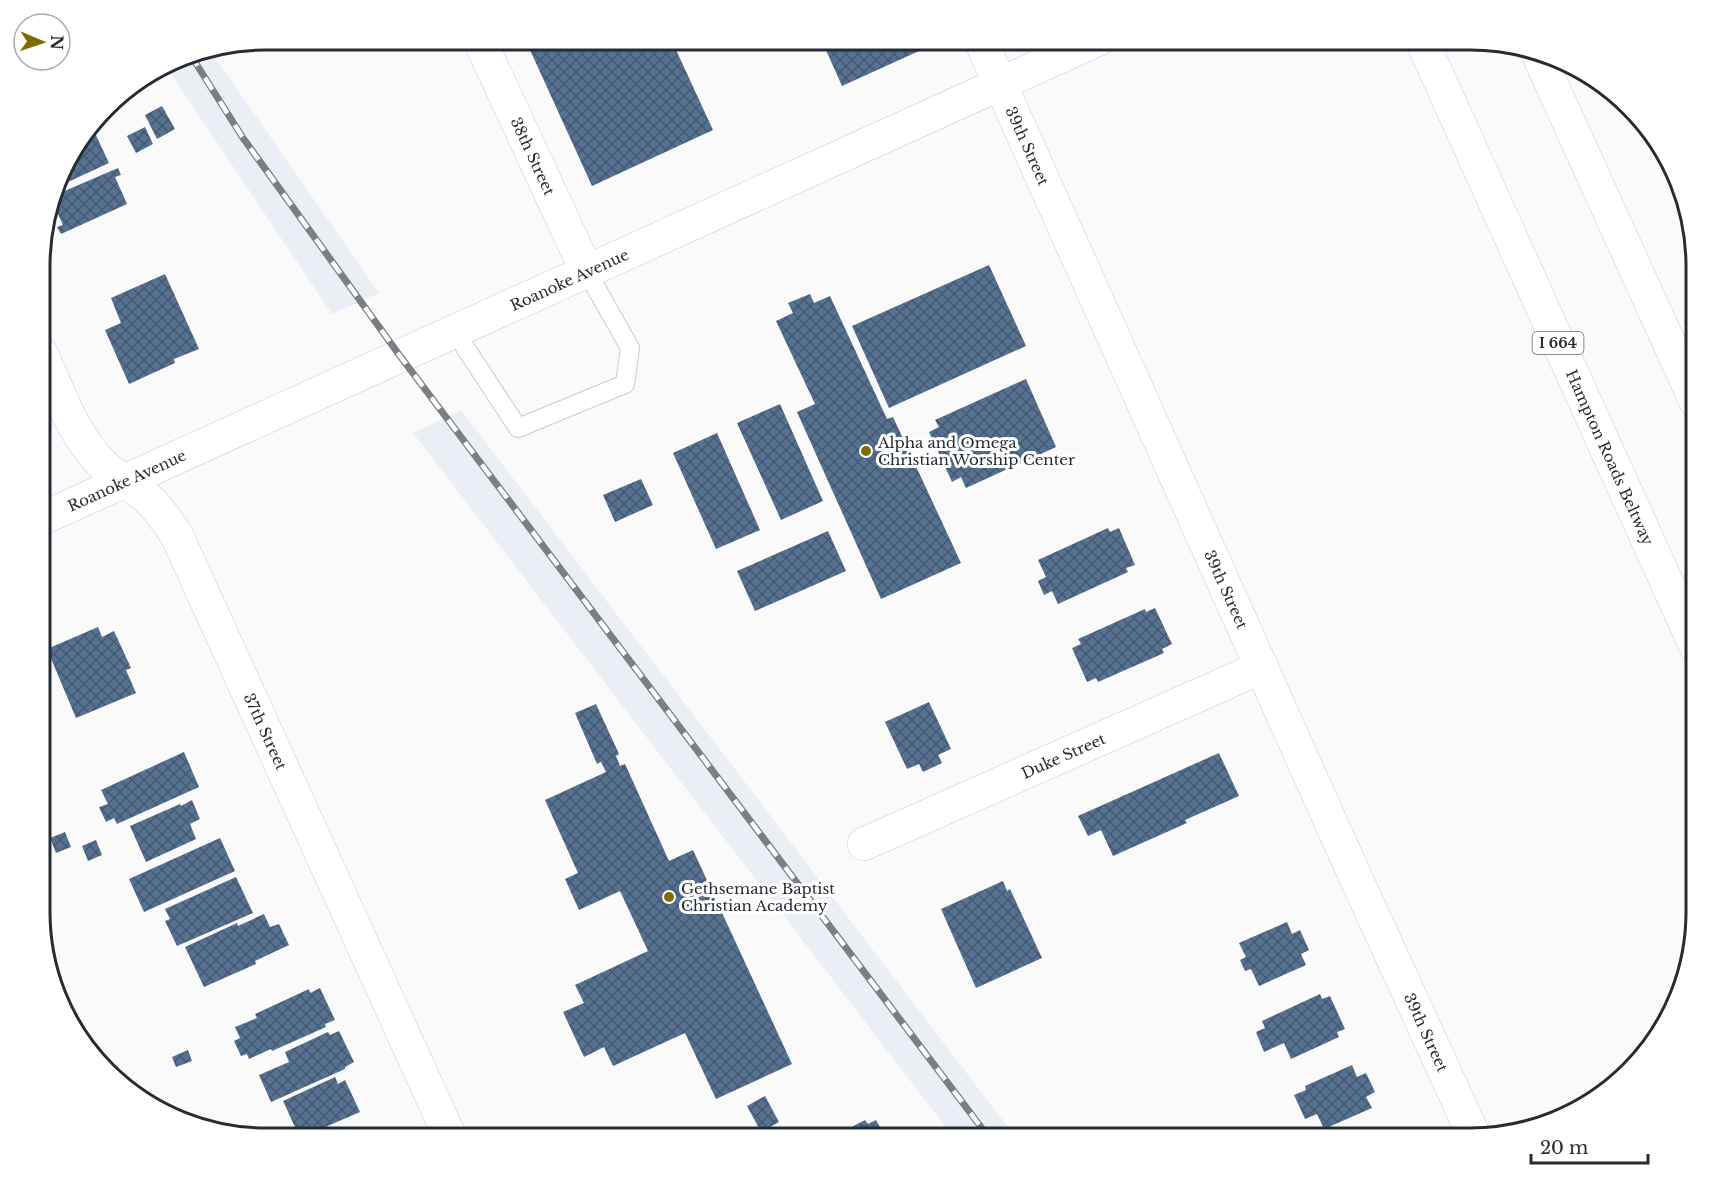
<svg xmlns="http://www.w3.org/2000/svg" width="1735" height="1178" viewBox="0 0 1735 1178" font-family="'Libre Baskerville',serif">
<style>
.built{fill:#ebeff5}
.building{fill:url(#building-cross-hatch)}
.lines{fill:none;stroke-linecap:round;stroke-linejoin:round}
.lane-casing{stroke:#bccee4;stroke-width:20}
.street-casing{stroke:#bccee4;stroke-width:34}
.secondary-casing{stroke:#bccee4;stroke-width:34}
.highway-casing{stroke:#bccee4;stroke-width:34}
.lane{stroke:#fff;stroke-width:18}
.street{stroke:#fff;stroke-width:33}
.secondary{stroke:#fff;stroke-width:33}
.highway{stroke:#fff;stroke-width:33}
.rail-casing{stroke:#7b7f84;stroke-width:7}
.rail{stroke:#fff;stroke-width:4.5;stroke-dasharray:14;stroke-linecap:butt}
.poi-dot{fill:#7e6b03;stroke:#fff;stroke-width:2}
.labels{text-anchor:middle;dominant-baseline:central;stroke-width:6;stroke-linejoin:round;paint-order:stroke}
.shield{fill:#fff;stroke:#666b71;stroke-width:1.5}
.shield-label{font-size:14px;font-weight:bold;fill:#252c34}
.street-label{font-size:15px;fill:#252c34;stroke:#fff}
.poi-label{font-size:15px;fill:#252c34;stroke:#fff;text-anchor:start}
.rim{fill:none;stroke:#252c34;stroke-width:3}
</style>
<defs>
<pattern id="building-cross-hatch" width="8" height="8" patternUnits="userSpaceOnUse" patternTransform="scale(1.5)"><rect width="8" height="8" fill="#577291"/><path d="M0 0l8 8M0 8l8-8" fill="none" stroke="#445971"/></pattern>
</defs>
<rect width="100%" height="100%" fill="#fafafa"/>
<path class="built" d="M210,50L379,293L332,314L165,65L179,56Z
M461,410L1017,1139H955L413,433Z"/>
<path class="building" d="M525,39H671L713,130L592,186Z
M821,39H913L919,51L842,86Z
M162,106L175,129L157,139L145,115Z
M145,127L153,144L136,153L127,136Z
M94,131L109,163L55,188L62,165L86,135Z
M118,168L121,175L115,177L127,204L61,234L57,227L63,225L55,207L49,210L53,196Z
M989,265L1026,346L889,408L852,326Z
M165,274L199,349L174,359L175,363L129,384L105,330L121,323L111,298Z
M810,294L814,303L830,296L887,419L893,417L961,563L881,599L797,412L815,404L776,321L793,313L788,303Z
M1026,379L1056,447L966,488L961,477L952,482L929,432L939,427L935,420Z
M780,404L823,501L781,520L737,423Z
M717,433L760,530L716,549L673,453Z
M641,479L653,505L615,522L603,495Z
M1108,528L1110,532L1119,528L1135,565L1126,568L1128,572L1058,604L1052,591L1044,595L1038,581L1046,577L1038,560Z
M828,531L846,571L755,611L737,571Z
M1155,608L1172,644L1162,649L1164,653L1098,682L1096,678L1087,682L1072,648L1081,644L1078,639L1145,609L1146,612Z
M98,627L102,637L114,631L131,668L126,670L136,693L76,718L47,649Z
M41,696L51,718L41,722Z
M929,702L951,749L938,755L942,763L923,772L919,764L907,769L885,722Z
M596,704L619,754L616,756L620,766L625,764L669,861L693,850L792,1064L716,1099L685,1033L613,1066L604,1047L584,1057L563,1012L584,1003L575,985L648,951L620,891L579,910L565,879L578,873L545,800L606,772L601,762L597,764L575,713Z
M184,752L199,787L117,824L114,818L106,822L99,807L108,804L101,790Z
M1219,753L1239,796L1185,820L1187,823L1113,856L1101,830L1088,836L1078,816Z
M192,800L200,819L190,824L196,839L146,862L130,826L180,804L181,806Z
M65,832L71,847L56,853L50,838Z
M220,838L235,871L144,912L129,879Z
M96,840L102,855L88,861L82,846Z
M236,877L253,913L177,946L165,921L170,919L165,909Z
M1003,881L1007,891L1010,889L1042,958L976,988L941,909Z
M264,914L270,927L279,924L289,945L255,961L256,964L204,987L185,947L237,923L238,926Z
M1287,922L1292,934L1300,930L1309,950L1301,954L1306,965L1259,986L1251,969L1245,971L1240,960L1246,957L1239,943Z
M320,988L335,1020L325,1024L326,1027L272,1051L271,1049L249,1059L247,1054L241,1056L234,1041L240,1038L235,1027L257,1018L255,1014L309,989L310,993Z
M1320,994L1322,999L1330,996L1345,1029L1337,1032L1339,1037L1291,1059L1284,1043L1264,1052L1256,1032L1265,1028L1262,1021Z
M339,1031L354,1062L345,1067V1069L271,1102L259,1075L289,1062L285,1052L328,1032L330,1035Z
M188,1050L192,1061L176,1067L172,1057Z
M1352,1065L1357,1077L1366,1073L1375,1092L1366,1097L1372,1108L1324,1129L1317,1114L1305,1119L1294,1095L1306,1090L1305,1086Z
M335,1077L338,1084L345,1080L360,1112L300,1138L283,1101Z
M765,1096L779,1122L761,1132L747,1106Z
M865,1120L868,1124L876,1120L885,1136L880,1139H829Z"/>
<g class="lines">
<defs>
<path id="lane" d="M455,332L518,428L625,384L630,348L587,272"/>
<g id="street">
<path id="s1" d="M479,39L587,272"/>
<path id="s2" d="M41,353C59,392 73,436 104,466C116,478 133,485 145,496C158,507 168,522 177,536L451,1139"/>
<path id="s3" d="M864,844L1262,667"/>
</g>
<g id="secondary">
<path id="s4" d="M980,39L1350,865L1475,1138"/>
<path id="s5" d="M41,519L1099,39"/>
</g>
<g id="highway">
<path id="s6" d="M1421,39L1696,647"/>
<path d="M1536,50L1696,402"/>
</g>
</defs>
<use href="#lane" class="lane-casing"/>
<use href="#street" class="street-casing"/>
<use href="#secondary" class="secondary-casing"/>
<use href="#highway" class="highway-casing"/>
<use href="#lane" class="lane"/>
<use href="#street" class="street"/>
<use href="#secondary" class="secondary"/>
<use href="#highway" class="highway"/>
<defs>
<path id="rail" d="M190,54L243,138L400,356L990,1139"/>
</defs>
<use href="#rail" class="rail-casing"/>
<use href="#rail" class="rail"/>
</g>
<g class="poi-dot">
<circle cx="866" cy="451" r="6"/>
<circle cx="669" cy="897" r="6"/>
</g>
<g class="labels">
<rect class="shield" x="1532.5" y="332" width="51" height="22" rx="4.5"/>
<g class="shield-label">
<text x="1558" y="343">I 664</text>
</g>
<g class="street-label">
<text stroke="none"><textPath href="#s4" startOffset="117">39th Street</textPath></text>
<text stroke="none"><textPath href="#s1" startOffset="129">38th Street</textPath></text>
<text stroke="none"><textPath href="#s5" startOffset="580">Roanoke Avenue</textPath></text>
<text stroke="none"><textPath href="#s6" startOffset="459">Hampton Roads Beltway</textPath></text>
<text stroke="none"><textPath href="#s5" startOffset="94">Roanoke Avenue</textPath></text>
<text stroke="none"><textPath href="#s4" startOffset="603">39th Street</textPath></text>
<text stroke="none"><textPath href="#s2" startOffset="447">37th Street</textPath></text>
<text stroke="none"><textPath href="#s3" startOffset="218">Duke Street</textPath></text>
<text stroke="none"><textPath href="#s4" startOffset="1089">39th Street</textPath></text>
</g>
<g class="poi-label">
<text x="878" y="442">Alpha and Omega<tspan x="878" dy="17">Christian Worship Center</tspan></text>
<text x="681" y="888">Gethsemane Baptist<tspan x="681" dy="17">Christian Academy</tspan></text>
</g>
</g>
<path d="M0 0H1735V1178H0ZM266 50H1470A216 216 0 0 1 1686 266V912A216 216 0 0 1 1470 1128H266A216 216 0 0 1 50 912V266A216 216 0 0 1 266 50Z" fill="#fff" fill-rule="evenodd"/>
<path class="rim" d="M266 50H1470A216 216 0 0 1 1686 266V912A216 216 0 0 1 1470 1128H266A216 216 0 0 1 50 912V266A216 216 0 0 1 266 50Z"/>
<g transform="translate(42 42) rotate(92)"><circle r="28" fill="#ffffff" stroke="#a8abae" stroke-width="1.5"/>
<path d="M0-4.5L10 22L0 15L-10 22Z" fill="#7e6b03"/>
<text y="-9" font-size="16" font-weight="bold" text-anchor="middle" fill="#252c34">N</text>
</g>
<path d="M1531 1154v9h117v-9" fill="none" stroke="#252c34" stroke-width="3"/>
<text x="1540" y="1154" font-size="18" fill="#252c34" stroke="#ffffff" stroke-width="4.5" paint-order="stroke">20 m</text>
</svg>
